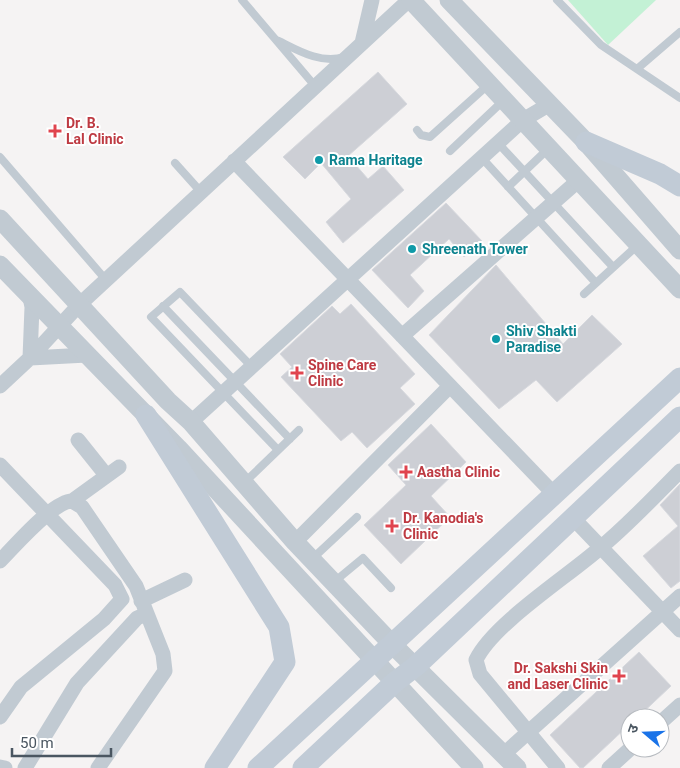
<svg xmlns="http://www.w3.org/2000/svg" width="680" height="768" viewBox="0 0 680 768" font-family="Roboto,'Noto Sans Devanagari',sans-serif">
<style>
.green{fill:#c3f1d5}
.building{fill:#cdcfd5;stroke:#d7d9de}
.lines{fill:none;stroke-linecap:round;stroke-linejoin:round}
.service{stroke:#c1cad2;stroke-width:8}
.minor{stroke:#c1cad2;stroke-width:15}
.tertiary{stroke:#c1cad2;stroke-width:19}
.secondary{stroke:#c1cbd6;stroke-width:21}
.health-dot{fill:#e0444e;stroke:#fff;stroke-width:2}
.culture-dot{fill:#0f9aa8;stroke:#fff;stroke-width:2}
.labels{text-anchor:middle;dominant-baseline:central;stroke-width:4;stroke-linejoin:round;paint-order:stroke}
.health-label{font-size:14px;font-weight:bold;fill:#be3a42;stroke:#fff;text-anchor:start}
.culture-label{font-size:14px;font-weight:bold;fill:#0d838f;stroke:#fff;text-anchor:start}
</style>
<rect width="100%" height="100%" fill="#f5f3f3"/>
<path class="green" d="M568,0H656L608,45Z"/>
<path class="building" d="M378,72L407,104L348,156L368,179L383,166L404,190L343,243L326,222L351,199L321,163L305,179L283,157Z
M446,203L482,241L464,257L449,239L410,275L424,291L408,308L372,270Z
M496,265L563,344L592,315L622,344L557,402L536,380L499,409L429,335Z
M351,304L415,374L400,388L415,404L367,448L352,432L341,441L281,377L292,367L280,354L332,306L340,314Z
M431,424L466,462L431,496L450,517L401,564L364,525L406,485L388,465Z
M680,484V581L671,588L643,556L678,526L660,505Z
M639,652L671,686L637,718H630V724L583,768H580L550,735Z"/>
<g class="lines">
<path class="service" d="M242,0L315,86
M557,0L601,45L680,98
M279,41C299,51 321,64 344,57
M637,69L680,32
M417,130L421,135L430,137L489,84
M497,142L613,267
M450,151L504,100
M0,157L106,280
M481,157L596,283
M175,163L201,192
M508,187L549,148
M584,294L639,244
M163,306L290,439
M251,366L180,292L151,317L278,450
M244,483L299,430
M312,559L357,517
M334,582L363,558L391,588"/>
<path class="minor" d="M362,43L372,0
M234,161L554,494
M30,297L32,307L30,358L87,355
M402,336L579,180
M0,386L30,358L79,305L409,0
M191,422L523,120L550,104
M78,440L106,475
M0,465L115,585L122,599L104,619L21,687L0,717
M72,501L119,467
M572,517L680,630
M295,542L450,386
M0,561C14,547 53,501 72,501L82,507L136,586L163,654L165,671L98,768
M141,601L185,580
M660,723L680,705
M504,754L680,596
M0,767L5,768
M25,768L77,683L137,618L146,614
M558,768L480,674L476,660C493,624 567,577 600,548C628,525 654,497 680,471
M609,768L631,748"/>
<path class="tertiary" d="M411,0L680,289
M449,0L586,142L680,250
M0,219L168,401L191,422L295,542L392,644L517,768
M0,265L178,448L474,768"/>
<path class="secondary" d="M586,142L660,174L680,186
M146,415L279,627L285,662L215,768
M258,768L680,378
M303,768L395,682L416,666L680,417"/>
</g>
<g class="health-dot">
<path d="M52.5 123.5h5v5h5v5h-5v5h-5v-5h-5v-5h5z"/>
<path d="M294.5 365.5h5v5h5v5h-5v5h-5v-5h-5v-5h5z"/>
<path d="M403.5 464.5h5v5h5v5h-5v5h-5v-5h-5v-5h5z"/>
<path d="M389.5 518.5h5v5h5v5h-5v5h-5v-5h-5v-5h5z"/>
<path d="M616.5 668.5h5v5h5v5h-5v5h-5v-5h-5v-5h5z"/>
</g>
<g class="culture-dot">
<circle cx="319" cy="160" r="5"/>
<circle cx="412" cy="249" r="5"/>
<circle cx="496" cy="339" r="5"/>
</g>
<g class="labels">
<g class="health-label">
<text x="66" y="123">Dr. B.<tspan x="66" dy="16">Lal Clinic</tspan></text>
<text x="308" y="365">Spine Care<tspan x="308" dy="16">Clinic</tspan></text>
<text x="417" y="472">Aastha Clinic</text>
<text x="403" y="518">Dr. Kanodia's<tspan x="403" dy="16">Clinic</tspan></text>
<text x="608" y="668" text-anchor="end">Dr. Sakshi Skin<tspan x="608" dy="16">and Laser Clinic</tspan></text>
</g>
<g class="culture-label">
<text x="329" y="160">Rama Haritage</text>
<text x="422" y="249">Shreenath Tower</text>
<text x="506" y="331">Shiv Shakti<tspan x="506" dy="16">Paradise</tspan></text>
</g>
</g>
<g transform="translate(645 733) rotate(289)"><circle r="24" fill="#ffffff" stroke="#b7bbc0"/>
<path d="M0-4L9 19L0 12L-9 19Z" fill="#1a73e8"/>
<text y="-8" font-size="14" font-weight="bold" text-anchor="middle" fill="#4a5661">उ</text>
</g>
<path d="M12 748v8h99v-8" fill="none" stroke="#4a5661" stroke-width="2.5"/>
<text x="20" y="748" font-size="15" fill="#4a5661" stroke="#ffffff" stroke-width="4" paint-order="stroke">50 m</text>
</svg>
